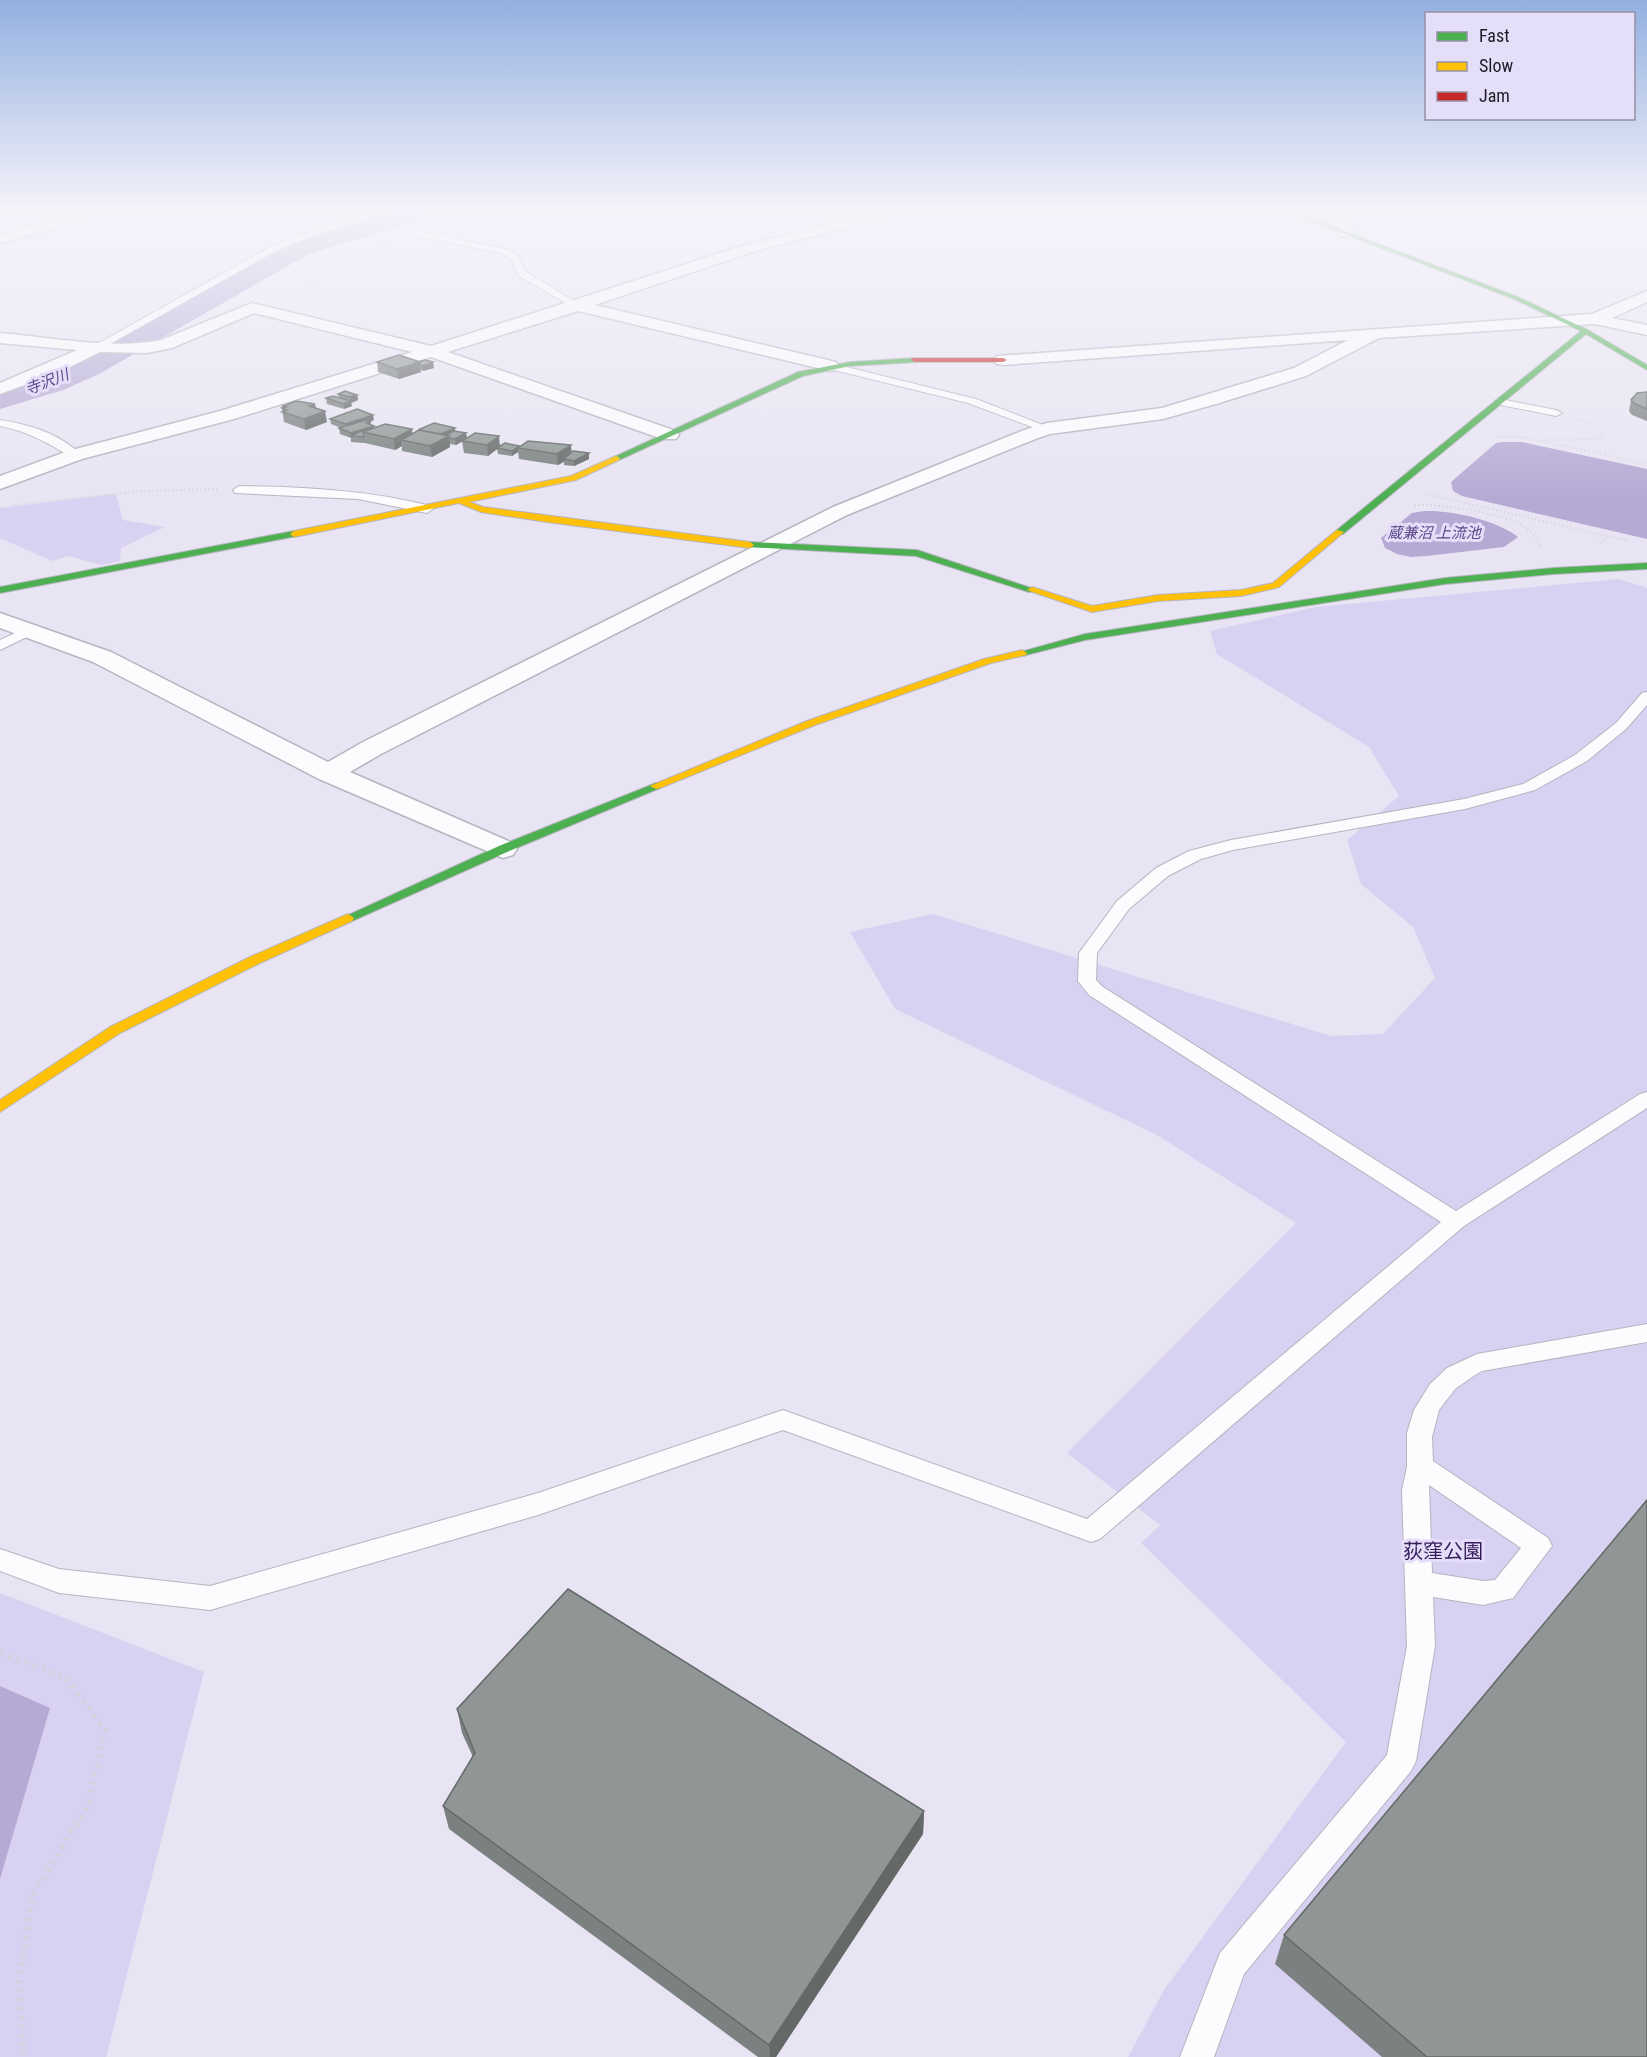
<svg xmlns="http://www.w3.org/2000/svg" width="1647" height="2057" viewBox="0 0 1647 2057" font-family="'Roboto Condensed','Noto Sans JP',sans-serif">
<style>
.green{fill:#d9d1f1}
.water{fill:#b5aad4}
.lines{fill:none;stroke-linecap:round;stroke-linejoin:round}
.river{fill:#b5aad4;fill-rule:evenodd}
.lane-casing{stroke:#b6b4bf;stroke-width:2}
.street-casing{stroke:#b6b4bf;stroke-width:3}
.fast-casing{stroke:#b6b4bf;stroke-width:2}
.slow-casing{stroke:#b6b4bf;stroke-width:2}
.jam-casing{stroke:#b6b4bf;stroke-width:2}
.path-far2{stroke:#d2d1d5;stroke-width:1.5;stroke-dasharray:1 2;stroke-linecap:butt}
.path-far1{stroke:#d2d1d5;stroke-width:2;stroke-dasharray:1 3;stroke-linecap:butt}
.path{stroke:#d2d1d5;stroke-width:6;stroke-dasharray:2 7;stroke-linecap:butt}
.lane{fill:#fcfbfd;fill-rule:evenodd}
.street{fill:#fcfbfd;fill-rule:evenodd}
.fast{fill:#4caf50;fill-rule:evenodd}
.slow{fill:#ffc107;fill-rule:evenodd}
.jam{fill:#c62828;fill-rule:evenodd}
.wall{fill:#7b8180}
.shaded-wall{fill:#646968}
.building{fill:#8f9695;stroke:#646968;stroke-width:1.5}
.labels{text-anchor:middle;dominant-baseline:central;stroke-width:6;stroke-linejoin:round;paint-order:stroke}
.far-water-label{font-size:15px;font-style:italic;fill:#5b4689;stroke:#e5def9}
.near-park-label{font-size:20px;fill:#351d5c;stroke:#e5def9}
</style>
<rect width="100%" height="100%" fill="#e8e4f3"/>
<path class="green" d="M116,494L123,520L165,527L121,548L120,561L101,565L69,556L52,561L0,538V508Z
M1619,579L1647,588V2057H1128L1164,1990L1346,1742L1141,1543L1160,1525L1067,1453L1296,1223L1157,1135L895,1009L850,932L933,914L1331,1036L1383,1034L1435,978L1413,927L1361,884L1347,840L1399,796L1369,747L1217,654L1210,631L1316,607Z
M0,1593L204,1672L106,2057H0Z"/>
<path class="water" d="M1503,442H1522L1647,469V539L1462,496L1453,491L1451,482L1496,443Z
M1424,511C1451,510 1497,520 1518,537L1504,547L1427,556L1411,557L1397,554L1385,548L1381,538L1412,513Z
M0,1686L50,1708L0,1879Z"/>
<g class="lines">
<path class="river" d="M390,212H430L426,218L307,255L99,374L63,390L0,409V388L39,376L75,360L287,243Z"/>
<defs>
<path id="lane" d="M376,212H389L304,239L274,252L101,349L92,347L268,248L298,235Z
M415,230L507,249L518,255L526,272L582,306L574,308L519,276L511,259L501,253L412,235L411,233Z
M830,363L976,399L1053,429L1051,431H1043L968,403L826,368V364Z
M1500,399L1556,410L1562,413L1556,416L1496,404V400Z
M0,420C28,424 61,434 81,455L75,459L71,457C48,443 27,431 0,426Z
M239,486C304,487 368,490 431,506L433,509L427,513L358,499L235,493L233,490Z
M30,626L37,630L35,633L0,650V640Z
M1647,692V705L1626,729L1587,761L1535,790L1465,809L1233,850L1201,859L1168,876L1129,909L1097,953L1096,980L1103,987L1456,1211L1640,1094L1647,1092V1108L1464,1226L1100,1539L1091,1542L783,1430L538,1515L210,1610L59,1593L0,1571V1549L59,1569L210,1586L538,1493L783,1410L1087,1519L1441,1222L1089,995L1078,981L1079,953L1117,901L1156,868L1189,851L1231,840L1464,799L1523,784L1575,755L1616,723L1642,693Z
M1647,1324V1342L1482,1371L1475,1375L1455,1389L1439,1410L1432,1437L1433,1461L1548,1538L1552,1546L1513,1598L1483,1605L1433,1597L1435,1646L1416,1761L1411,1771L1244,1974L1214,2057H1180L1220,1953L1387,1755L1407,1646L1402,1490L1407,1467V1433L1414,1410L1430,1384L1447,1368L1477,1354ZM1429,1485L1521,1548L1495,1580L1483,1581L1432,1573Z"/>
<path id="street" d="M84,212H107L105,215L0,243V234Z
M877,212H901L899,215L752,252L595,305L836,362L839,366L836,370L830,371L578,311L448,352L676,431L679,435L676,439H662L431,357L234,419L82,459L0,489V476L68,451L220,411L412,352L254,313L172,348L147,353L100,352L60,372L0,394V383L77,350L0,343V333C50,337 112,350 161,340L252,303L431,346L742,246Z
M1326,212H1341L1354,227L1350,236H1340L1338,233L1340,228Z
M1647,291V302L1612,318L1647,325V335L1595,324L1379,338L1306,376L1216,404L1163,419L1050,434L1038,438L847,515L381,754L350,772L513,843L517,849L513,855L503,858L319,779L93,662L0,628V613L111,652L328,762L363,742L833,507L1024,430L1047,423L1162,408L1294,368L1348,340L1003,365L997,364L994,360L997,356L1592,314Z"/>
<path id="fast" d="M1287,212H1295L1518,297L1588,330L1647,365V370L1586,334L1343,534H1337V530L1581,331L1514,299Z
M915,358L919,360L918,362L850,366L803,376L619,460L612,458L798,372L850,362Z
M294,531L298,534L297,536L0,593V587Z
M750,542L917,550L1037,590L1029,592L916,556L747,547L746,545Z
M1647,563V569L1553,574L1445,584L1085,640L1022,656L1017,653L1085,634L1445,578L1553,568Z
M656,783L660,784V788L507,852L352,921L348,922L342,918L499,846Z"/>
<path id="slow" d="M616,456L620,458L619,460L576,480L469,502L483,507L750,542L754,545L750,548L547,522L481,512L459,503L294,537L290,534L294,531L571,476Z
M1337,530L1344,532L1279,587L1241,596L1158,601L1092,612L1027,590L1032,587L1092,606L1158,595L1241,590L1273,583Z
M1022,650L1027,653L1026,655L991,663L815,725L660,788L656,789L650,786L807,721L984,659Z
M348,914L354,918L352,921L260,963L120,1033L0,1112V1100L110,1027L250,957Z"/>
<path id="jam" d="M912,358H1003L1007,360L1003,362H915L911,360Z"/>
</defs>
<use href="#lane" class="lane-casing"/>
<use href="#street" class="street-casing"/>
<use href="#fast" class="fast-casing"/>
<use href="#slow" class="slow-casing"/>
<use href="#jam" class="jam-casing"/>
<path class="path-far2" d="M290,293L343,269L365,250L397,237"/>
<path class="path-far1" d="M1498,437H1521L1647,464
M1542,440L1593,439L1603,435V430L1579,419
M1426,494L1629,541
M13,505L141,491L218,489
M1415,505C1442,504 1510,513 1530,531C1535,535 1538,542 1541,547
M1600,543L1609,536"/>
<path class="path" d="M0,1653L65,1677L105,1730L88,1805L33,1894L19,1981L24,2057"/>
<use href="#lane" class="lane"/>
<use href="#street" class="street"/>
<use href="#fast" class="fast"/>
<use href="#slow" class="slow"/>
<use href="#jam" class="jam"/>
</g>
<path class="wall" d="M399,355L434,368L423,371L421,370V372L399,379L378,372L377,362Z
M1647,392V421L1632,415L1629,411L1631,400Z
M338,394L357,395L358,400L351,403L352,406L344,409L327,404L326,398L339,397Z
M283,406L316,408L327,422L306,430L284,422L282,408H283Z
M330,419L374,420L370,422L371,425L374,426V428L412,434L455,428V431L466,433L467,438L500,446H519V447L571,452L589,459L574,466L564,465V462L558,465L519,459L518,452L512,456L498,454L497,449L488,456L464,453L462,441L465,440L456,445L450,444V447L432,457L402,451V446L395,450L365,443L351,442V438L340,434L339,428H341L331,424Z
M457,1709L924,1811L923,1834L776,2057H758L449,1829L443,1806L473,1757L462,1733Z
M1284,1935L1647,2057H1382L1275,1964Z"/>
<path class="shaded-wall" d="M420,362L421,372L399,379L397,369Z
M433,362L434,368L423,371L422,366Z
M357,395L358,400L351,403L352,406L344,409V404L351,401L350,397Z
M315,404L317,414L325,411L327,422L306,430L304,419L309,406Z
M373,415L374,420L347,430L346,424Z
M370,422L371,427L374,426V432H363L352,436L351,433L366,423Z
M455,428V434L449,437L450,447L432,457L430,446L439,435Z
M412,429L413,440H401L402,446L395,450L394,439Z
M466,433L467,438L456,445L455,439Z
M499,436L500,447L488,456L487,445Z
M571,445L572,456L564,459V461L558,465L557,454Z
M519,446V448H518V452L512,456V451Z
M589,453V459L574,466V461Z
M924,1811L923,1834L776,2057H770L769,2045Z"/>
<path class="building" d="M399,355L420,362L397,369L377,362Z
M425,360L433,362L422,366L420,365V362L414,363Z
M345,391L357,395L350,397L338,394Z
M1647,392V409L1635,404L1631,400L1637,393Z
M333,396L351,401L344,404L326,398Z
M296,401L315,404L309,406L325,411L304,419L282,412L287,410L282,408L286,407L283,406Z
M357,409L373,415L346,424L330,419Z
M366,420L370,422L366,423L374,426L351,433L339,428Z
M434,423L455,428L441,434L419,430H418Z
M385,424L412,429L394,439L363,432Z
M363,430L365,431L363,432L364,437L351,436Z
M419,430L449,436L430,446L401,440Z
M454,431L466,433L455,439L449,438V436L446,435Z
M475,433L499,436L487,445L462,441Z
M528,441L571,445L557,454L518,448Z
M505,443L519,446L512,451L497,448Z
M573,451L589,453L574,461L564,459Z
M1647,1500V2057H1427L1284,1935Z
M568,1589L924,1811L769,2045L443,1806L475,1753L457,1709Z"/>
<linearGradient id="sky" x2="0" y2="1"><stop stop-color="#93b0e0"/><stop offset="0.42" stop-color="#f5f3fa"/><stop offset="1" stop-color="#f5f3fa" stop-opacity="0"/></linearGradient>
<rect width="1647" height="500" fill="url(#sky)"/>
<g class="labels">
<g class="far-water-label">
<text transform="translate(47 382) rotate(-21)">寺沢川</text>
<text x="1434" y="533">蔵兼沼 上流池</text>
</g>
<g class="near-park-label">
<text x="1443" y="1551">荻窪公園</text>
</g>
</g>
<rect x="1425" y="12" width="210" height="108" fill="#e5def9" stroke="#9690a5" stroke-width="1.5"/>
<rect x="1437" y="32" width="30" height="9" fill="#4caf50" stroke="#9690a5" stroke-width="1.5"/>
<text x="1479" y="42" font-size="18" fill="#1f1c26">Fast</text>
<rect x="1437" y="62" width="30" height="9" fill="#ffc107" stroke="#9690a5" stroke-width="1.5"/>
<text x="1479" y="72" font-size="18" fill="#1f1c26">Slow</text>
<rect x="1437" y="92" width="30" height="9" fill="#c62828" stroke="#9690a5" stroke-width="1.5"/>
<text x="1479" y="102" font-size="18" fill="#1f1c26">Jam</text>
</svg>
